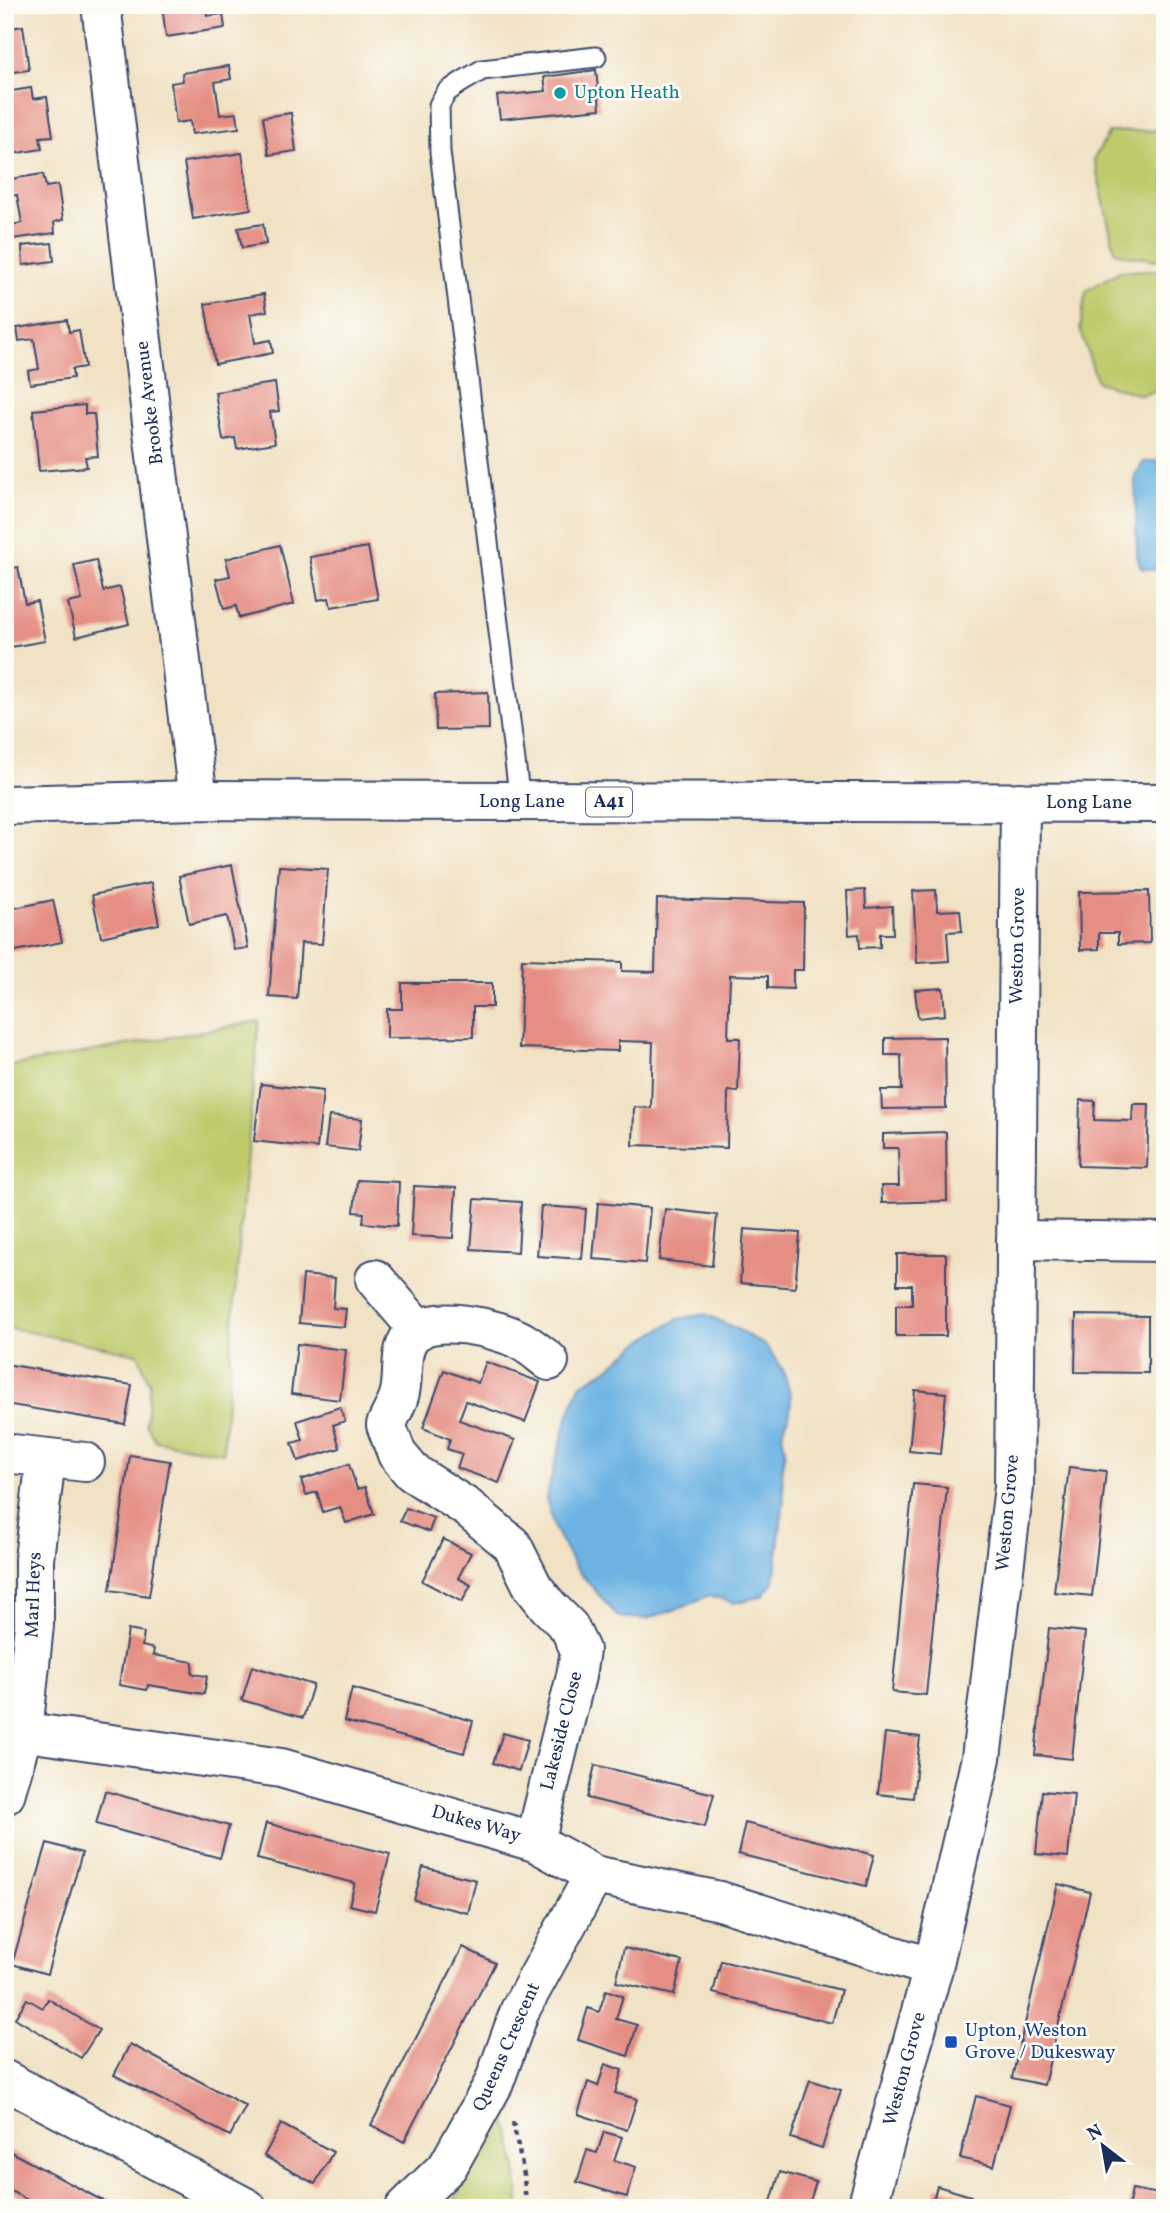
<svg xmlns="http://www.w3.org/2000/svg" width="1170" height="2213" viewBox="0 0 1170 2213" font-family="Vollkorn,serif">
<rect width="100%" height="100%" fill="#fdfcf7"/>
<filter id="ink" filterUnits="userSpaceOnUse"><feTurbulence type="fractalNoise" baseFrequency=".0143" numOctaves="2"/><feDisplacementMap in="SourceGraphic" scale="14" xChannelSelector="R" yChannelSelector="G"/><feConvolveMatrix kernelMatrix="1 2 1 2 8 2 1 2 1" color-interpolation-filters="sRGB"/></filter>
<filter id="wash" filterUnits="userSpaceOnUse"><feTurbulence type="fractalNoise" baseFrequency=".00686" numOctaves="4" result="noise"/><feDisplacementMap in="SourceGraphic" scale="28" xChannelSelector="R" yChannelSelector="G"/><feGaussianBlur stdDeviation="1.57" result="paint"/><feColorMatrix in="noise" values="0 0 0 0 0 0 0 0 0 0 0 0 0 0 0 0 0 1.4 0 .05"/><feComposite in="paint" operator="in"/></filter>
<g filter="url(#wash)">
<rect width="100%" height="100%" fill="#f1e2c4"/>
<!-- green -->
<g fill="#beca6c" stroke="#6c7c65" stroke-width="2">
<polygon points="1165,130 1165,261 1129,256 1115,252 1094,159 1109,132"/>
<polygon points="1165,270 1165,390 1140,395 1097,382 1080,328 1086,291 1120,271"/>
<polygon points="259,1021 240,1232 223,1453 156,1441 146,1424 150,1384 138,1354 5,1327 5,1067"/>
<path d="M 503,2113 C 515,2143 518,2175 519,2208 L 445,2208 L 454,2201 Z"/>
</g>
<!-- water -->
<g fill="#6cb3e3" stroke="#4471a0" stroke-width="2">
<polygon points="1165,460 1165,571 1141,568 1137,555 1135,475 1144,462"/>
<polygon points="705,1314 739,1330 766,1346 783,1370 791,1396 790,1411 782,1434 785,1450 782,1473 784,1498 774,1581 762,1596 734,1603 709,1595 683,1607 646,1619 618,1617 575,1567 554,1528 546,1498 566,1423 580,1385 606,1370 643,1340 678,1319"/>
</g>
<g id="blocks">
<!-- building -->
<g fill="#e58e84">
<polygon points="162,5 206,5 207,16 223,14 225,28 166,37"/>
<polygon points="23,26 29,70 5,73 5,29"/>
<polygon points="229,66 231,79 215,82 220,115 237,113 239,128 192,134 190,121 176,123 171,83 183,81 182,73"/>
<polygon points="596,70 600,109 500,119 497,96 546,91 544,77"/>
<polygon points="31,88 33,99 47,97 53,136 40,137 42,149 5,155 5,144 8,143 5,121 5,92"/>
<polygon points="291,113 296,151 269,155 263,117"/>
<polygon points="242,153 251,209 193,219 184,162"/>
<polygon points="43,174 46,187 58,185 63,220 54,222 55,233 5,240 5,226 22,223 17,195 5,197 5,180"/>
<polygon points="263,224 266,244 242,248 238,228"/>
<polygon points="52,243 54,261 23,265 22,246"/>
<polygon points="264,294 267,311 250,314 255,343 271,340 273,353 215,364 205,304"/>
<polygon points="67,320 69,332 79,330 85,367 72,369 73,378 30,384 28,371 39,369 34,339 19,341 17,328"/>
<polygon points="275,383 279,411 270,412 275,443 237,449 235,438 223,440 215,392"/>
<polygon points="85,405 85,414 94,414 98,456 85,457 87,467 39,471 33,410"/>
<polygon points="280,545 294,604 239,618 236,606 224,609 216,579 230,576 226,559"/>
<polygon points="368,547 378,599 331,607 329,598 318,600 310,557"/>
<polygon points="96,560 103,591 120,587 129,624 76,637 68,603 82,600 74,565"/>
<polygon points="18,567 25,603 37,601 45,641 5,648 5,570"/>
<polygon points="488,692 489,729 436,730 435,694"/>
<polygon points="232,865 248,948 234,950 227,916 189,924 179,876"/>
<polygon points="279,866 328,869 322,944 301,943 297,999 269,997"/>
<polygon points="151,883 159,924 101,937 92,895"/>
<polygon points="865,890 866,908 892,906 893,934 880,934 880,947 860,948 859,934 849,935 847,891"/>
<polygon points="936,890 937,911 960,910 962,931 947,932 949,961 917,963 913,891"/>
<polygon points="1149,891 1150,943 1118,944 1118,933 1099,933 1099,949 1080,950 1079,892"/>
<polygon points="657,899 804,903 803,970 793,970 793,989 768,988 768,976 730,975 728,1038 740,1038 738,1092 728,1091 727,1148 633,1145 634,1107 651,1108 653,1042 618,1041 618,1051 519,1048 522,959 622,962 622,971 655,972"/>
<polygon points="53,900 62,942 5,953 5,910"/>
<polygon points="402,983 492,983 492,1007 473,1007 473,1037 387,1038 387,1009 402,1009"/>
<polygon points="943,988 945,1015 918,1018 915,990"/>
<polygon points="945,1037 946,1108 882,1109 881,1090 902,1090 901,1055 885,1055 885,1038"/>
<polygon points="261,1084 323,1091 317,1148 254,1141"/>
<polygon points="1080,1100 1095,1101 1094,1120 1132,1121 1133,1104 1149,1104 1147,1168 1078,1166"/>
<polygon points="329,1116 362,1119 358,1151 325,1147"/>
<polygon points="946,1132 947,1201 882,1203 881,1186 899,1186 898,1148 883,1148 883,1134"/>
<polygon points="357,1180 399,1182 397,1226 363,1223 364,1213 354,1212"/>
<polygon points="414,1186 456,1188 453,1238 411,1236"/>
<polygon points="475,1199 521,1202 518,1252 471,1249"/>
<polygon points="598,1203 650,1208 645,1263 593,1259"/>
<polygon points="541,1206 586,1209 582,1259 537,1256"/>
<polygon points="665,1209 717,1215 712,1266 659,1260"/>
<polygon points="744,1229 800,1233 795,1288 740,1283"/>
<polygon points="897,1254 946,1254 946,1336 896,1336 896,1305 912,1305 912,1285 897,1285"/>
<polygon points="303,1275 335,1278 333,1308 346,1309 344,1327 299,1323"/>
<polygon points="1076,1315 1148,1316 1148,1373 1075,1372"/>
<polygon points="297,1344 346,1350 340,1400 291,1394"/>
<polygon points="486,1362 540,1382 525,1422 466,1401 459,1420 515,1440 499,1483 457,1468 462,1454 447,1449 450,1439 423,1428 444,1370 478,1383"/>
<polygon points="5,1364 132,1385 125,1424 5,1404"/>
<polygon points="915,1390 946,1393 940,1454 909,1451"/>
<polygon points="340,1407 345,1421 333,1425 340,1448 298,1461 292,1443 303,1440 297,1421"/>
<polygon points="130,1455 170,1461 149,1596 110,1590"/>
<polygon points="349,1464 357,1489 365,1487 374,1514 346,1523 340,1507 323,1512 317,1492 306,1495 301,1480"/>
<polygon points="1069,1467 1106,1471 1092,1596 1054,1592"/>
<polygon points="913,1484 947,1487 926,1695 892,1692"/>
<polygon points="406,1508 434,1518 429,1532 400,1521"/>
<polygon points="443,1539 471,1553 458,1578 471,1585 462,1602 422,1581"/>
<polygon points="1049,1628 1085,1632 1072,1759 1035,1755"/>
<polygon points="128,1630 144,1633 142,1646 154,1649 153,1655 193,1662 192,1674 207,1676 204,1694 148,1685 147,1690 119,1685"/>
<polygon points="252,1666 313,1685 303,1718 242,1700"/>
<polygon points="352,1688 473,1721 464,1753 344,1721"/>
<polygon points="503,1733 528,1740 519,1771 493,1763"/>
<polygon points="885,1733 920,1737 913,1798 878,1794"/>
<polygon points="595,1765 714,1794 705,1827 587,1798"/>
<polygon points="105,1791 229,1826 220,1858 96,1824"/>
<polygon points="1042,1791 1074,1794 1068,1857 1036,1854"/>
<polygon points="266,1823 390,1854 375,1911 349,1905 355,1883 257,1859"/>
<polygon points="745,1823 874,1855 866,1886 738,1854"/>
<polygon points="47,1843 82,1853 47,1974 12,1964"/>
<polygon points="423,1867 476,1880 468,1913 414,1900"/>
<polygon points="1058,1884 1090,1892 1044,2085 1012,2078"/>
<polygon points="463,1947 495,1963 404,2142 371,2125"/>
<polygon points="624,1948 682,1961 674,1995 616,1982"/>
<polygon points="721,1961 841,1990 832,2023 713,1993"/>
<polygon points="606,1990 623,1996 616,2019 637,2025 628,2056 578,2040 588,2008 599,2012"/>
<polygon points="27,1999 43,2008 48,1999 99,2030 81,2058 15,2018"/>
<polygon points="130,2044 246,2106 230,2136 114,2075"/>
<polygon points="605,2064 622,2070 615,2093 637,2099 627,2130 578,2114 588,2082 598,2086"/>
<polygon points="810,2080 841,2090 822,2148 791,2138"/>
<polygon points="976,2096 1010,2105 994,2166 960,2158"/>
<polygon points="281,2124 333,2152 315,2184 264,2156"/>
<polygon points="604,2132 622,2137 614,2160 636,2167 627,2197 577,2182 587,2150 597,2153"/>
<polygon points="5,2149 88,2193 116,2208 42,2208 5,2188"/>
<polygon points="780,2172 816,2182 808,2208 769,2208"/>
<polygon points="937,2186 971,2196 967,2208 931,2208"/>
<polygon points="1132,2189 1165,2195 1165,2208 1128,2208"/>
</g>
</g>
</g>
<g filter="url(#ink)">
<use href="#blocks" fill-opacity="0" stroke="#3b4a6d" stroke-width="2"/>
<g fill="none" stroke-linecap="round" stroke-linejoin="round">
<!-- service casing -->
<g stroke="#3b4a6d" stroke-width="23">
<polyline id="service" points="520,802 440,152 439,105 447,92 460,83 482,70 596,57"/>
</g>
<!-- minor casing -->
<g stroke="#3b4a6d" stroke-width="42">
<g id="minor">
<polyline points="101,5 198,800"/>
<polyline points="1016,1240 1165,1242"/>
<polyline points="375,1279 419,1330"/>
<polyline points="13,1454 85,1462"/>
<polyline points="5,1729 281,1768 535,1842 594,1875 720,1901 933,1968"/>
<polyline points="5,1795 23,1732 34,1625 34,1559 46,1458"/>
<path d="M 535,1842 L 576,1676 L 580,1650 L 569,1627 L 548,1606 L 533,1587 L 512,1545 L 468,1508 L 412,1472 L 397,1454 L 386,1425 C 390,1416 396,1406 399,1396 C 405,1377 398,1355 410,1337 C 428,1311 500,1328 523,1342 C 532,1347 541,1355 549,1361"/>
<polyline points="5,2080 247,2208"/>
<polyline points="405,2208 448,2166 494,2083 520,2010 594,1875"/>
</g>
</g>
<!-- tertiary casing -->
<g stroke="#3b4a6d" stroke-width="42">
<polyline id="tertiary" points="867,2208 933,1968 981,1758 1014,1487 1020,802"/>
</g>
<!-- trunk casing -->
<g stroke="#3b4a6d" stroke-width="42">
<polyline id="trunk" points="5,805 198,800 1165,803"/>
</g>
<!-- path -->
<polyline stroke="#3b4a6d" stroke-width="4.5" stroke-dasharray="5 5" stroke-linecap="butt" points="513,2122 524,2175 526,2208"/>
<!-- service -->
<use href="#service" stroke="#fff" stroke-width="19"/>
<!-- minor -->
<use href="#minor" stroke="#fff" stroke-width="38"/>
<!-- tertiary -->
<use href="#tertiary" stroke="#fff" stroke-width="38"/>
<!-- trunk -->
<use href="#trunk" stroke="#fff" stroke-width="38"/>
</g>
</g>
<!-- markers -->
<circle fill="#0f9aa8" stroke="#fdfcf7" stroke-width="2.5" cx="560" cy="93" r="7"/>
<rect fill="#1a4fb4" stroke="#fdfcf7" stroke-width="2.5" x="944" y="2035" width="14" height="14" rx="3.5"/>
<g text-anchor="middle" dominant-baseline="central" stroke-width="5" stroke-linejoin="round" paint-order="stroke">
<!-- shield labels -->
<rect fill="#fdfcf7" stroke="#5f6c8c" stroke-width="2" x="586" y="787.5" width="46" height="29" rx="5"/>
<g font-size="18" font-weight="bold" fill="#1b2f5e">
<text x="609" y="802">A41</text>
</g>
<!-- culture labels -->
<g font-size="19" fill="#0d838f" stroke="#fdfcf7" text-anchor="start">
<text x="574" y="93">Upton Heath</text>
</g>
<!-- street labels -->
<g font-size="19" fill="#1b2f5e" stroke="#fdfcf7">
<text transform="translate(150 403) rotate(-97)">Brooke Avenue</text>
<text x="522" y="802">Long Lane</text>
<text x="1089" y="803">Long Lane</text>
<text transform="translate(1018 946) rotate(-89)">Weston Grove</text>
<text transform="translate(1008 1513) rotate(-85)">Weston Grove</text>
<text transform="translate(34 1595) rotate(-88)">Marl Heys</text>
<text transform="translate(562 1731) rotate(-76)">Lakeside Close</text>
<text transform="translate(476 1824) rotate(16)">Dukes Way</text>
<text transform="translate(507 2047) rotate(-66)">Queens Crescent</text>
<text transform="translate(905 2069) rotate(-75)">Weston Grove</text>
</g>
<!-- transit labels -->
<g font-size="19" fill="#164399" stroke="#fdfcf7" text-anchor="start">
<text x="965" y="2031">Upton, Weston<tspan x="965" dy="22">Grove / Dukesway</tspan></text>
</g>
</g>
<!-- margin -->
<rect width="1170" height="2213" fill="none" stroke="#fdfcf7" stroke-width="28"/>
<!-- north arrow -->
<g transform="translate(1103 2146) rotate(329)" stroke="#fdfcf7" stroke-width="5" paint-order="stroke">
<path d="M0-5L12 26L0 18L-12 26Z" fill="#1b2f5e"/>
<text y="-10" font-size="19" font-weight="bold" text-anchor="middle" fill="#1b2f5e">N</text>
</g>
</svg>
